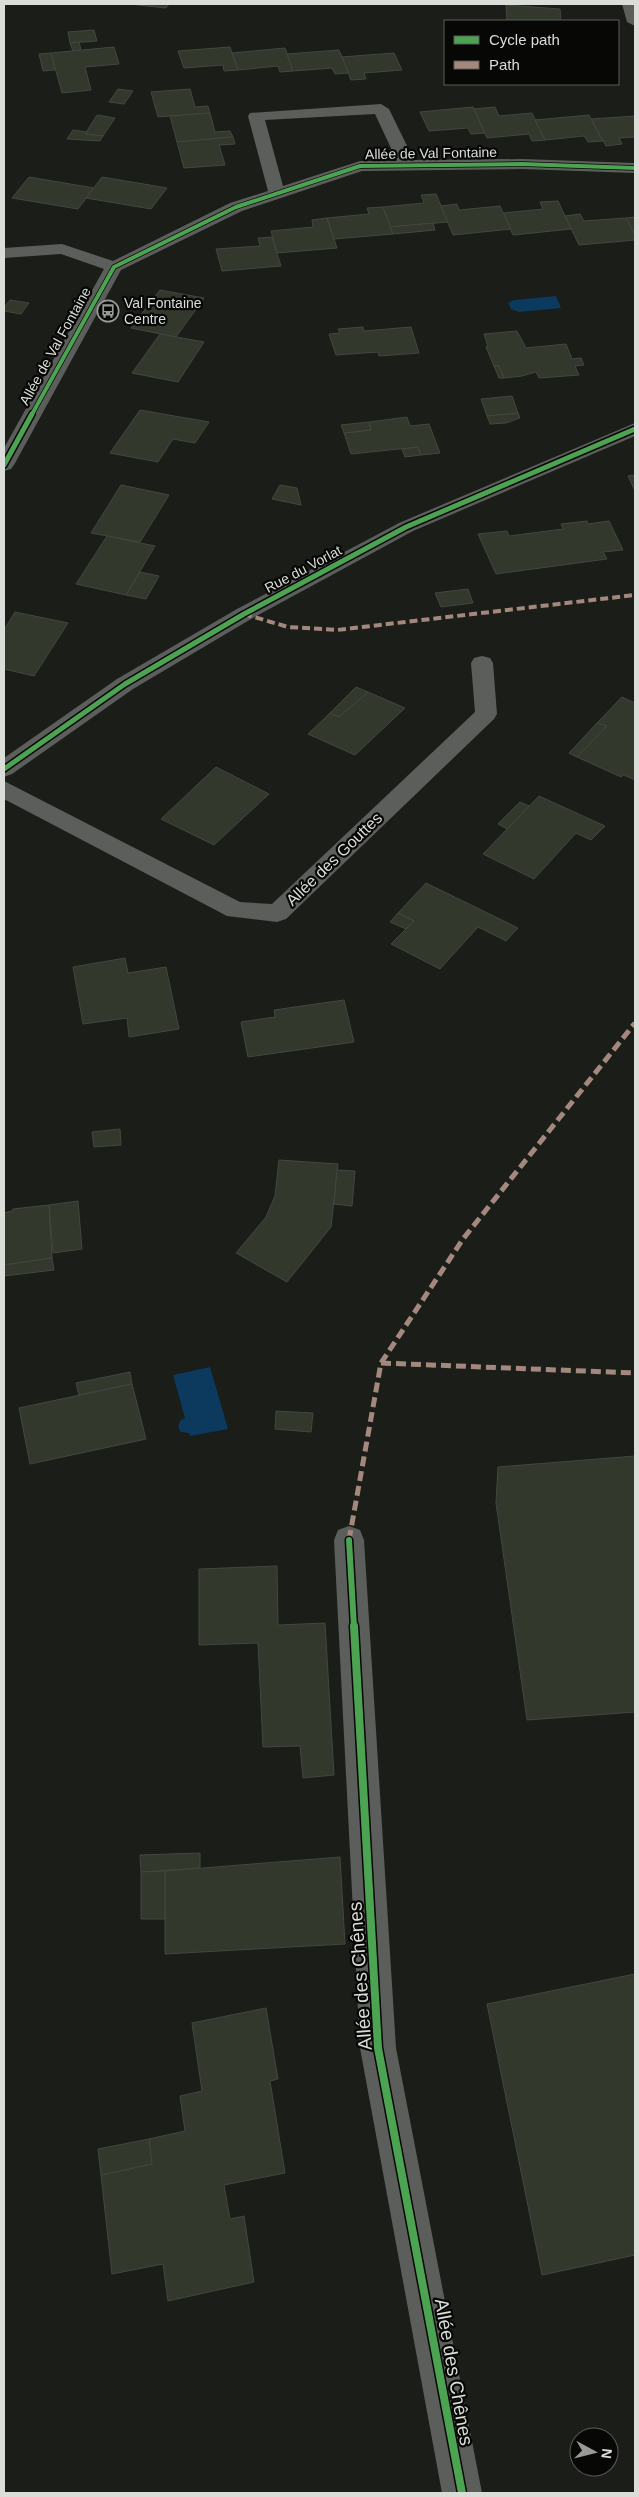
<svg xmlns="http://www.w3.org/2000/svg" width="639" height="2497" viewBox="0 0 639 2497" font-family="Helvetica,sans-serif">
<rect width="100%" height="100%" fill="#1b1d19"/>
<!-- water -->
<g fill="#0c395e">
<polygon points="556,296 561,308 519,312 511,309 508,303 514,300"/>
<polygon points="210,1367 228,1429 190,1436 189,1433 181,1432 178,1427 180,1421 185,1418 173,1375"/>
</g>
<!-- building -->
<g fill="#32382b" stroke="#444642">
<polygon points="129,4 169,4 166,8"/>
<polygon points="506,5 560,9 561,21 507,21"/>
<polygon points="94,30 97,41 70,43 68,32"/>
<polygon points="79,42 81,50 73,51 70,43"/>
<polygon points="114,47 119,64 85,67 91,90 62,93 51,53"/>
<polygon points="230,47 238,70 224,71 223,65 184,68 178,51"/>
<polygon points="285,48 293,71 280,72 278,66 238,70 232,53"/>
<polygon points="339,50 349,73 335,74 332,68 293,71 287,54"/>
<polygon points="51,53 55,70 43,71 39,54"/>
<polygon points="394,53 402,70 364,73 366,79 351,80 342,57"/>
<polygon points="118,89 133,91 124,104 109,102"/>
<polygon points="190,89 195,107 208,106 210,113 158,117 151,92"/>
<polygon points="473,107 485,133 471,134 468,128 429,131 420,112"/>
<polygon points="495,107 499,116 532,113 545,140 532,141 529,134 487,138 474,109"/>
<polygon points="210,113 215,132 230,131 233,137 177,142 170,116"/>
<polygon points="97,115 115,118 103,136 85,134"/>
<polygon points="589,115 603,141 588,142 584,136 545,140 535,120"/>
<polygon points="635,116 635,137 619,138 622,144 606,146 591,119"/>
<polygon points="73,130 87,132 85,134 103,136 100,141 67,139"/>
<polygon points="233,137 235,144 219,145 225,165 184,168 177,142"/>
<polygon points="29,177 94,188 78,209 12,198"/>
<polygon points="102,177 167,188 151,209 86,198"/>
<polygon points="436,194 448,222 390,227 383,207 424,203 421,195"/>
<polygon points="558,201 571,229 513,235 503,213 543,209 540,202"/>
<polygon points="457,204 459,210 500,206 511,229 453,235 441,206"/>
<polygon points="383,207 393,234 334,239 327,218 369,214 367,208"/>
<polygon points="580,214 584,221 626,218 635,235 635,240 579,245 565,216"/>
<polygon points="635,217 635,235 626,218"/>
<polygon points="327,218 337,248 277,253 271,231 313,227 312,220"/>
<polygon points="433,223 435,230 393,234 390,227"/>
<polygon points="272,237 281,266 222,271 216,249 260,246 258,238"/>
<polygon points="160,290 204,298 176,337 131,328"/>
<polygon points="10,300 29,303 21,314 4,311 4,307"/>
<polygon points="363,327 364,331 411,327 419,353 379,356 378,352 336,355 329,334 340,333 338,329"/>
<polygon points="517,331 526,348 566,344 572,359 581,358 584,365 575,366 579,375 539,378 536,372 522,376 504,378 499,366 494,366 486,347 488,347 484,334"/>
<polygon points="160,334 204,342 178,382 132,373"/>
<polygon points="494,366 499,366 504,378 499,378"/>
<polygon points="512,396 518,413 487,416 481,399"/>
<polygon points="140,410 209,422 195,443 173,439 158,462 110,453"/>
<polygon points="518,413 520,418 506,423 490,424 487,416"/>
<polygon points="407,417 410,426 429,424 440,453 421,455 418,447 351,454 344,433 371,430 369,422"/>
<polygon points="369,422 371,430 344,433 341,425"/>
<polygon points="418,447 421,455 405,457 402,449"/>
<polygon points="635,475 635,491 628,476"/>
<polygon points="121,485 169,495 140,542 91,533"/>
<polygon points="280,485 297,488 301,505 272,499"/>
<polygon points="587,521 588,524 609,521 623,550 603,552 607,559 496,574 478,534 507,531 509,536 563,529 561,524"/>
<polygon points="107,536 155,546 126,595 76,584"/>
<polygon points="140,572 159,576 146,599 126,595"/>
<polygon points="468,589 473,603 441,607 435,593"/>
<polygon points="15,612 68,623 34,676 4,669 4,630"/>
<polygon points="356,687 368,692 339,717 330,713"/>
<polygon points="368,692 405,708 355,755 308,734 330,713 339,717"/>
<polygon points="622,697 635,703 635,780 624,775 621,777 577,757 607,726 597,723"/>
<polygon points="597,723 607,726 577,757 569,753"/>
<polygon points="216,767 269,794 214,845 161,819"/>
<polygon points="539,796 605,826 591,840 576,833 534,879 483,854"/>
<polygon points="520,802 529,806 507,829 498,824"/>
<polygon points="426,883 518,928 506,941 478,927 440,969 391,944 414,921 398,913"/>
<polygon points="398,913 414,921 406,929 390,922"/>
<polygon points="125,958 128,973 166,967 179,1029 129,1037 127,1018 83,1024 73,967"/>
<polygon points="344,1000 354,1042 248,1057 241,1022 275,1017 274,1010"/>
<polygon points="120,1129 121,1145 94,1147 92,1132"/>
<polygon points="279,1160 338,1164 331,1227 287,1282 236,1253 266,1217 275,1196"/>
<polygon points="337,1170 355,1171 352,1206 334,1204"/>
<polygon points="78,1201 82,1249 53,1253 49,1205"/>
<polygon points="49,1205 52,1258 4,1265 4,1213 12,1211 13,1209"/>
<polygon points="52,1258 54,1270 4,1276 4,1265"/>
<polygon points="130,1372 132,1384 79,1395 76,1383"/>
<polygon points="132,1384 146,1439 30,1464 19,1408"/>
<polygon points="276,1411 313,1413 311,1432 275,1429"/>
<polygon points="635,1456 635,1712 527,1720 496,1503 498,1467"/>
<polygon points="277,1566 278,1625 325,1623 334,1775 303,1778 300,1746 263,1747 258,1643 199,1645 199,1569"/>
<polygon points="200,1853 200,1868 141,1872 140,1855"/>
<polygon points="340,1857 345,1944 165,1954 165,1871"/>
<polygon points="165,1871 165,1919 141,1919 141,1872"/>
<polygon points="635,1974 635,2255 542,2275 487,2004"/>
<polygon points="266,2008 278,2079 270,2081 285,2173 224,2185 230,2219 244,2216 254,2282 168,2301 163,2264 112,2274 101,2175 152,2164 149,2139 185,2131 180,2096 202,2091 192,2023"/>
<polygon points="149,2139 152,2164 101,2175 98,2149"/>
</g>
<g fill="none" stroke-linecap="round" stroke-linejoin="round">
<!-- minor -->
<g fill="#5c5e5b" fill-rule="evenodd">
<polygon points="622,4 635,4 635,26 627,22"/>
<path d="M 381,104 L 389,109 L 414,160 L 522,159 L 635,163 L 635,173 L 522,169 L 362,171 L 242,211 L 121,270 L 14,465 L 11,469 L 4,471 L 4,448 L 104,269 L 61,254 L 4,258 L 4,248 L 62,244 L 113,261 L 230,203 L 268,191 L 248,116 L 250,113 ZM 375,114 L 397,161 L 360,161 L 283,186 L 265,120 Z"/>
<polygon points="635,423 635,436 413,531 251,619 133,689 12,774 4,777 4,758 117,679 237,609 399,523"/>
<polygon points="482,656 490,658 493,663 497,714 494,719 286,919 277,922 227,916 4,799 4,781 240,902 272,904 475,712 471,663 474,658"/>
<polygon points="349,1526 360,1530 364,1540 396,2048 482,2493 442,2493 360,2048 334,1540 338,1530"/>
</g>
<!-- quiet-far1 -->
<polyline stroke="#a5887d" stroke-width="4" stroke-dasharray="8 4" stroke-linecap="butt" points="244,614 288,627 337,630 635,595"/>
<!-- quiet -->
<g stroke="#a5887d" stroke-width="5" stroke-dasharray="10 5" stroke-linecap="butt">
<polyline points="381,1363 635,1373"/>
<polyline points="349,1540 381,1363 463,1239 635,1023"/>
</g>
<!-- cycleway-far3 casing -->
<g stroke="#070806" stroke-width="5.5">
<polyline id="cycleway-far3" points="31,416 114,267 236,207 360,166 522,164 635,168"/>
</g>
<!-- cycleway-far2 casing -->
<g stroke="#070806" stroke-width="8">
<g id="cycleway-far2">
<polyline points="4,465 32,414"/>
<polyline points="4,769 125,684 244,614 406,527 635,429"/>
</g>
</g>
<!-- cycleway-far1 casing -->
<g stroke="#070806" stroke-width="9">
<polyline id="cycleway-far1" points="349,1540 354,1627"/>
</g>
<!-- cycleway casing -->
<g stroke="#070806" stroke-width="11">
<polyline id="cycleway" points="354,1626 378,2048 462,2493"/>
</g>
<!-- cycleway-far3 -->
<use href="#cycleway-far3" stroke="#4ca352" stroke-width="4"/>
<!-- cycleway-far2 -->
<use href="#cycleway-far2" stroke="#4ca352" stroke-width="5"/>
<!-- cycleway-far1 -->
<use href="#cycleway-far1" stroke="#4ca352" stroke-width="6"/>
<!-- cycleway -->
<use href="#cycleway" stroke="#4ca352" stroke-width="8"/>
</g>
<!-- icons -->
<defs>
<g id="bus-ring" transform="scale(1.125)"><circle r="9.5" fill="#070806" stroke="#989a95" stroke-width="1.5"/><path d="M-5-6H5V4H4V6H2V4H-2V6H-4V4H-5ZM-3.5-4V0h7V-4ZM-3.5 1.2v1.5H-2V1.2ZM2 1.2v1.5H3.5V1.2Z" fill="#989a95"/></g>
</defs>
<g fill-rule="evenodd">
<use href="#bus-ring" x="108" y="311"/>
</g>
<g text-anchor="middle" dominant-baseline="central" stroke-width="4.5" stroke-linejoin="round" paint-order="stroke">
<!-- far-street labels -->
<g font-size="14" fill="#dbddd8" stroke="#070806">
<text transform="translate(431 153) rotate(-1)">Allée de Val Fontaine</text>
<text transform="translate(55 346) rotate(-61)">Allée de Val Fontaine</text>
<text transform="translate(303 569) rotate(-28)">Rue du Vorlat</text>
</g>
<!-- far-poi labels -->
<g font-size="14" fill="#dbddd8" stroke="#070806" text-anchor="start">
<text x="124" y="303">Val Fontaine<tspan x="124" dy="16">Centre</tspan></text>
</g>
<!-- street labels -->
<g font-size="16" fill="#dbddd8" stroke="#070806">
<text transform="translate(334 859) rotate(-44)">Allée des Gouttes</text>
</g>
<!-- near-street labels -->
<g font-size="19" fill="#dbddd8" stroke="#070806">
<text transform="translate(360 1976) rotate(-94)">Allée des Chênes</text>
<text transform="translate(454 2372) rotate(80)">Allée des Chênes</text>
</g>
</g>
<!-- border -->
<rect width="639" height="2497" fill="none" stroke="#dbddd8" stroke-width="10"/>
<!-- legend -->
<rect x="444" y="20" width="175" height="65" fill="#070806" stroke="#5c5d5a"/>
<rect x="454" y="36" width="25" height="8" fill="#4ca352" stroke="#5c5d5a"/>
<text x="489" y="45" font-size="15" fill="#dbddd8">Cycle path</text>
<rect x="454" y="61" width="25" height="8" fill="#a5887d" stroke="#5c5d5a"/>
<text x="489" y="70" font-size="15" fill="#dbddd8">Path</text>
<!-- north arrow -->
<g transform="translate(594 2452) rotate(97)"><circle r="24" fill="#070806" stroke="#5c5d5a"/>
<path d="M0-4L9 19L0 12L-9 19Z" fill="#989a95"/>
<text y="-8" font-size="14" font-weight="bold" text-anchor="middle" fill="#dbddd8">N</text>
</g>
</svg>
